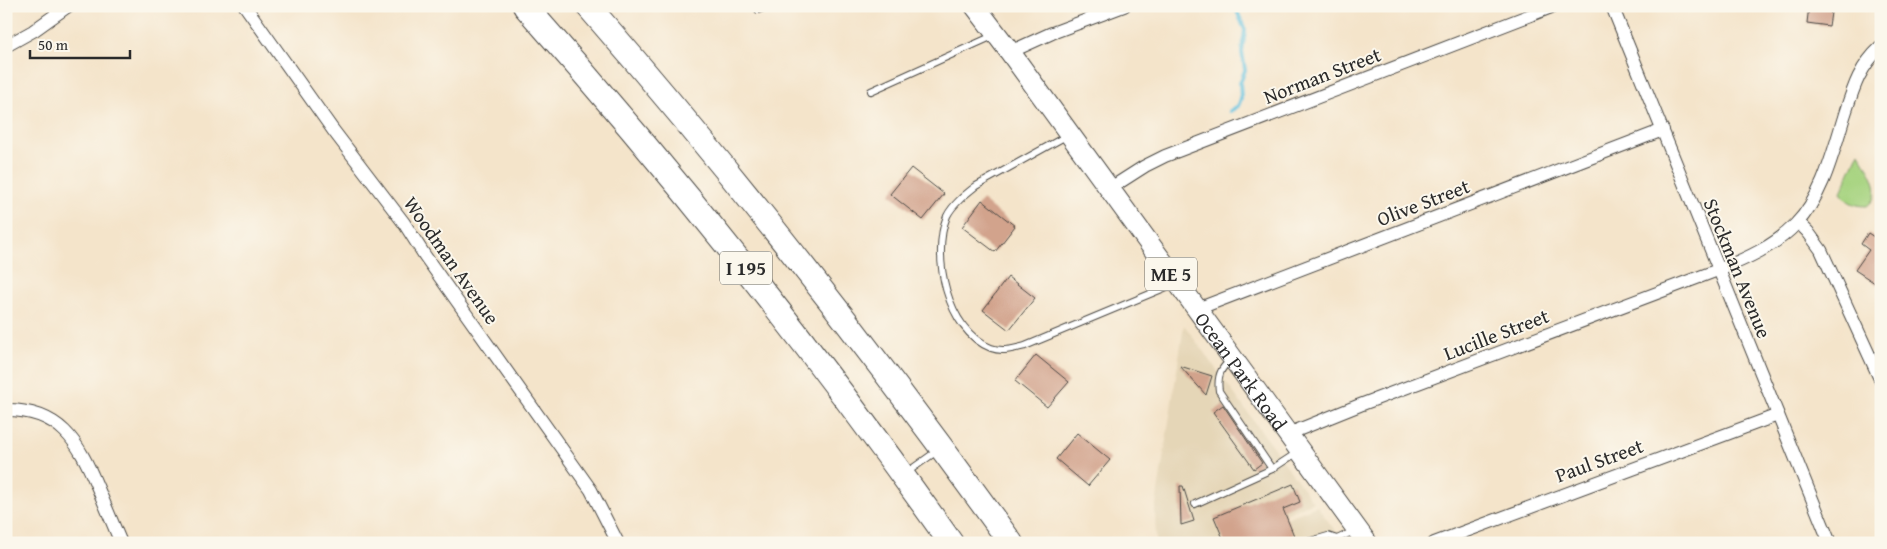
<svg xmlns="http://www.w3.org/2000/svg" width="1887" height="549" viewBox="0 0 1887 549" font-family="'Gentium Book Plus',serif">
<rect width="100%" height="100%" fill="#fbf7ec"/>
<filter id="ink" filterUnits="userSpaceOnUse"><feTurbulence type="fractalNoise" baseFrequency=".02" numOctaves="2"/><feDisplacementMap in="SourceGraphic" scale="10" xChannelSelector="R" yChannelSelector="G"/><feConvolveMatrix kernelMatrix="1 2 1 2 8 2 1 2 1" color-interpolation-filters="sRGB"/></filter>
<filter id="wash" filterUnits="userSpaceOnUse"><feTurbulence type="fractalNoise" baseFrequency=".0096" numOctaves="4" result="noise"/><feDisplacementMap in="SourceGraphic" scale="20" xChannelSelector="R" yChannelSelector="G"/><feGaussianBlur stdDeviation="1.12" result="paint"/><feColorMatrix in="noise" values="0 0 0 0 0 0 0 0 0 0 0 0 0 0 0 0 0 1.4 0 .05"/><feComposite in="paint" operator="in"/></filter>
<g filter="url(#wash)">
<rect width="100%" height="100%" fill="#f4e4ca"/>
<!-- built -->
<g fill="#e5d6b7">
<polygon points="1184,325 1313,502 1212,543 1156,543 1155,511"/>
<polygon points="1317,506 1344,543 1223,543"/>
</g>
<!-- green -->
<path fill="#a6d37f" stroke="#687f55" d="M 1859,152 C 1867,168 1887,191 1867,206 C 1856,206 1846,203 1841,192 Z"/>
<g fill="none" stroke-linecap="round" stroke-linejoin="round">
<!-- stream -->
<polyline stroke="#5ebfdd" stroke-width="4" points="1230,111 1238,106 1241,99 1240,83 1245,70 1242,52 1245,30 1237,11 1237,6"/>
</g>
<g id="blocks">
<!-- building -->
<g fill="#d2a38c">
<polygon points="1809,6 1832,6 1829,26 1807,23"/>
<polygon points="911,168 944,194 923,220 890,194"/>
<polygon points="982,200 1015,226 995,252 962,227"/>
<polygon points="1868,233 1877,239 1881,233 1881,287 1855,270 1869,250 1861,244"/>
<polygon points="1008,277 1035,298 1009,330 983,310"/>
<polygon points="1036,355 1069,382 1047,407 1015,381"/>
<polygon points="1180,366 1212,376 1206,395"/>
<polygon points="1223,405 1262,463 1254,469 1213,412"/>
<polygon points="1077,433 1110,460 1088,486 1056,459"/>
<polygon points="1293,484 1300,502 1283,509 1297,543 1225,543 1214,517"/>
<polygon points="1180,486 1183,486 1194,521 1181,525"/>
</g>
</g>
</g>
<g filter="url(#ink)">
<use href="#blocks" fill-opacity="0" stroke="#494743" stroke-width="1"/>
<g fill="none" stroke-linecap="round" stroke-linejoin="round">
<!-- lane casing -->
<g stroke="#494743" stroke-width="8">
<g id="lane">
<polyline points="758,10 769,6"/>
<polyline points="871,91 993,36"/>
<path d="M 1068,135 L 976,186 C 966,194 953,204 947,216 C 931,256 947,331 991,348 C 1002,352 1013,349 1025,346 L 1174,284"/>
<path d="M 1232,360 C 1220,367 1217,377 1219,391 L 1272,469 L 1298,452"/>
<polyline points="906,473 937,451"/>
<polyline points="1195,504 1272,469"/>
<polyline points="1334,542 1337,539 1354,531"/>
<polyline points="1304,543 1328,536 1337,539 1337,543"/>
</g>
</g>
<!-- street casing -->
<g stroke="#494743" stroke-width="14">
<g id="street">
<polyline points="245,6 333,130 404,223 425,256 591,490 618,543"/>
<polyline points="1612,6 1830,543"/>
<polyline points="6,46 33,31 68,6"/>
<polyline points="1010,52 1052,33 1124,6"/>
<polyline points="1109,189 1145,166 1165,156 1554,6"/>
<polyline points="1798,222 1808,232 1821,250 1881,381"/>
<polyline points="1197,309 1663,130"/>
<path d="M 6,410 C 60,410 78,441 97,486 C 105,505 113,524 121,543"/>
<path d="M 1288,434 L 1360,405 L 1718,270 C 1746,259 1775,246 1796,224 C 1823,196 1833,152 1844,117 C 1853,89 1859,67 1881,47"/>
<polyline points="1434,543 1778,415"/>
</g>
</g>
<!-- primary casing -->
<g stroke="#494743" stroke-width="22">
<g id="primary">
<path id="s1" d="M 975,6 L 1010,52 L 1367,543"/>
</g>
</g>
<!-- highway casing -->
<g stroke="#494743" stroke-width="26">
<g id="highway">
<path d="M 525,6 C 677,177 819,356 951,543"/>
<path d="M 588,6 C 738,178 878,358 1011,543"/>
</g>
</g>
<!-- lane -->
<use href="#lane" stroke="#fff" stroke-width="6"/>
<!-- street -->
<use href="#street" stroke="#fff" stroke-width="12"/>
<!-- primary -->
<use href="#primary" stroke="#fff" stroke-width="20"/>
<!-- highway -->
<use href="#highway" stroke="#fff" stroke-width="24"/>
</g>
</g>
<g text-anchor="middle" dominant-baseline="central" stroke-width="4" stroke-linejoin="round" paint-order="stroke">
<!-- shield labels -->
<g fill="#fbf7ec" stroke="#696865" stroke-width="1">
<rect x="720" y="251.5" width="52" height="33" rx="4"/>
<rect x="1145" y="257.5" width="52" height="33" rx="4"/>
</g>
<g font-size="19" font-weight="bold" fill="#2b2b2b">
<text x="746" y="268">I 195</text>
<text x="1171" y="274">ME 5</text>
</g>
<!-- street labels -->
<g font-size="20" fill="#2b2b2b" stroke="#fbf7ec">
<text transform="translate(1322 75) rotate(-21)">Norman Street</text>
<text transform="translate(1423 202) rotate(-21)">Olive Street</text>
<text transform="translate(452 260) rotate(55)">Woodman Avenue</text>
<text transform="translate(1738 268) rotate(68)">Stockman Avenue</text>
<text transform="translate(1496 334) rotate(-21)">Lucille Street</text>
<text stroke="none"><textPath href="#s1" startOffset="452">Ocean Park Road</textPath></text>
<text transform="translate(1599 460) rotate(-20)">Paul Street</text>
</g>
</g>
<!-- margin -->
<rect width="1887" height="549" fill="none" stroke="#fbf7ec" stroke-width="25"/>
<!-- scale -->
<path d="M30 50v8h100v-8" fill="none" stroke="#2b2b2b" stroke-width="2.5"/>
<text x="38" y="50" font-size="15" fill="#2b2b2b" stroke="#fbf7ec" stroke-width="4" paint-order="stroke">50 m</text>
</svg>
